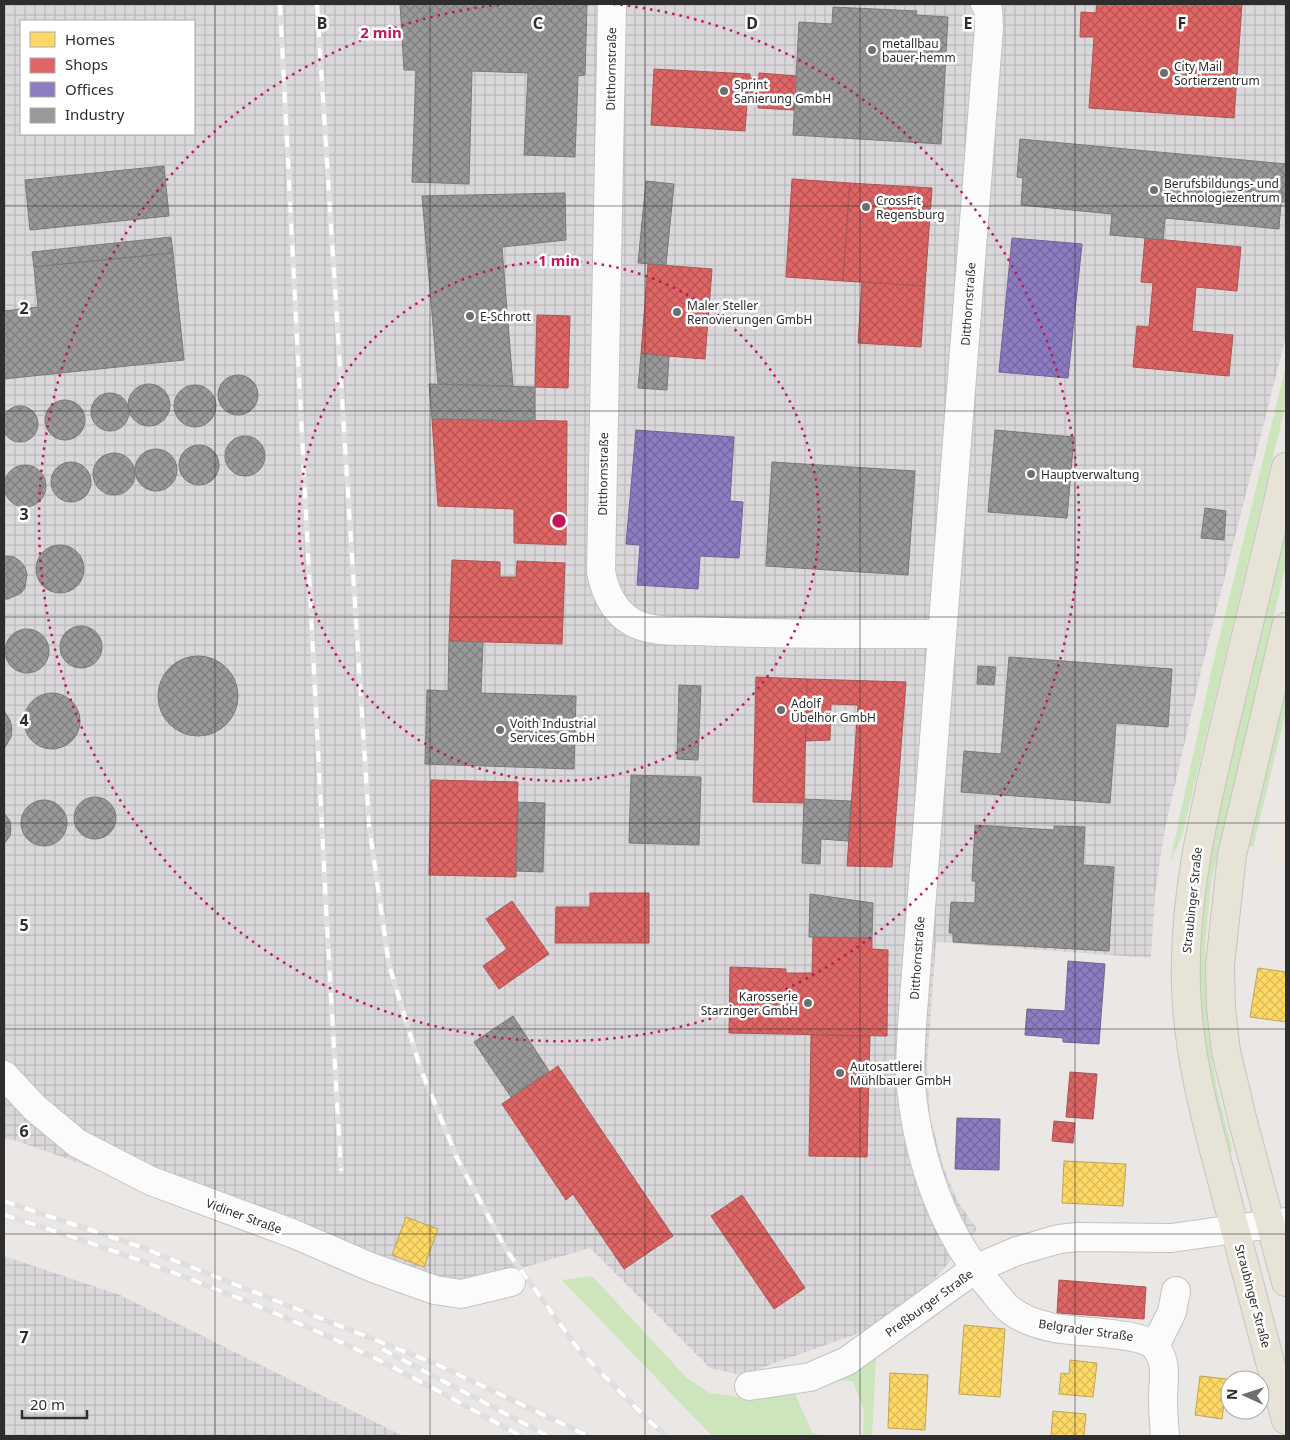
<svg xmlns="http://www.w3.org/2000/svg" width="1290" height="1440" viewBox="0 0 1290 1440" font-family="'Noto Sans',sans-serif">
<defs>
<pattern id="industrial-grid" width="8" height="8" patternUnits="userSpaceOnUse" patternTransform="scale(1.25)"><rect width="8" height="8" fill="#dbd8db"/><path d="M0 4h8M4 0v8" fill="none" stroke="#bcbabc"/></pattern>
<pattern id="homes-cross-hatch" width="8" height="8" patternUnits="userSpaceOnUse" patternTransform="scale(1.25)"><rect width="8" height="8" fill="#ffd966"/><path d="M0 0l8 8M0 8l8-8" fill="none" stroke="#dbbb59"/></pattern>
<pattern id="shops-cross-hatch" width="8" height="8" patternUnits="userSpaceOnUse" patternTransform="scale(1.25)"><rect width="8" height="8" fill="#e06666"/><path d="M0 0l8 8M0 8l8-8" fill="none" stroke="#b65454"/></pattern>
<pattern id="offices-cross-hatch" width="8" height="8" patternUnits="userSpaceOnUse" patternTransform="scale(1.25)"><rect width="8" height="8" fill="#8e7cc3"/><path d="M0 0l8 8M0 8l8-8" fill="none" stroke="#74669f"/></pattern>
<pattern id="industry-cross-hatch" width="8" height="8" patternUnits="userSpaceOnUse" patternTransform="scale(1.25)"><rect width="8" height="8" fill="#999"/><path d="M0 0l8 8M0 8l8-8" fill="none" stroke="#7d7d7d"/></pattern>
</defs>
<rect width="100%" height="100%" fill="#eae7e4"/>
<!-- industrial -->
<g fill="url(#industrial-grid)" fill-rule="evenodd">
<path d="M 4,4 L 1286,4 L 1286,336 L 1203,663 L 1165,828 L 1155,894 L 1151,958 L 936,942 L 927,1065 L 930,1117 L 945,1172 L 958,1202 L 977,1229 L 939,1274 L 921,1292 L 879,1326 L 741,1375 L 710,1368 L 590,1248 L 443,1291 L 14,1140 L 4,1139 ZM 21,21 L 194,21 L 194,134 L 21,134 Z"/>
<polygon points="4,1256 120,1295 403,1436 4,1436"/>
</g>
<!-- education -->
<polygon fill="#ede6d9" points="1286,798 1286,857 1272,855"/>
<!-- grass -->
<g fill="#cce5bd">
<polygon points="1286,366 1286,403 1182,836 1170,862 1211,672"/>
<polygon points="1286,519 1286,565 1211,883 1205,947 1206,992 1209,1037 1217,1090 1233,1152 1227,1153 1216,1110 1203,1034 1199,988 1199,940 1212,829"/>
<polygon points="1286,676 1286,711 1253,847 1246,845"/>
<polygon points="592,1276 687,1378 710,1393 751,1399 795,1394 812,1432 819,1436 712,1436 562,1280"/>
<polygon points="876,1356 872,1436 863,1436 864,1411 853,1381 838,1380"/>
</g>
<!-- homes -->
<g fill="url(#homes-cross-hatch)" stroke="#c0a555">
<polygon points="1258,968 1286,972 1286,1022 1250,1017"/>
<polygon points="1064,1161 1126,1164 1123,1206 1062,1203"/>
<polygon points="406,1217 438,1229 424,1267 392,1255"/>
<polygon points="964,1325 1005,1329 1000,1397 959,1394"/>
<polygon points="1070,1360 1097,1363 1093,1397 1059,1394 1061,1373 1069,1374"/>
<polygon points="890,1373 928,1375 925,1430 888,1428"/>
<polygon points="1200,1376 1235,1380 1230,1380 1230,1396 1225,1395 1222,1419 1195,1415"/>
<polygon points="1053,1411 1086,1414 1084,1436 1051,1436"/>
</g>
<!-- shops -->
<g fill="url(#shops-cross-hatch)" stroke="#a55">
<polygon points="1097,4 1242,4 1234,118 1089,108 1094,37 1080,37 1081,12 1096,13"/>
<polygon points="654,69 750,74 750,78 759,79 759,73 797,76 794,110 758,108 758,104 747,103 745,131 651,125"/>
<polygon points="792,179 850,183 843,281 786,277"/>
<polygon points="850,183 932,188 925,286 843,281"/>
<polygon points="1145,238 1241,247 1237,291 1196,287 1192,331 1233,335 1229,376 1133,367 1137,326 1149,327 1153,283 1141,282"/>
<polygon points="648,264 712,269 705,359 641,354"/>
<polygon points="862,282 925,286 921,347 858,343"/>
<polygon points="537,315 570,316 568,388 535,387"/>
<polygon points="432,419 567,421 566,545 514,543 514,509 438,506"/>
<polygon points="452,560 500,562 500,577 516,577 517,561 565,563 562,644 449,641"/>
<polygon points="756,677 807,679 804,803 753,802"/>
<polygon points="807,679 906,682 892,867 847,866 858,705 831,704 830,740 806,741"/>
<polygon points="431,780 518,782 516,877 429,875"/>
<polygon points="590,893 649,893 649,943 555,943 556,907 590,907"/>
<polygon points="512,901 549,954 499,989 483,966 507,949 486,919"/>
<polygon points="813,937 872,938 872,949 888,950 887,1036 729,1033 730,967 786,969 786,973 812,973"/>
<polygon points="811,1035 870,1036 867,1157 809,1156"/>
<polygon points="558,1066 673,1236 624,1269 573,1194 566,1200 502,1104"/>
<polygon points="1070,1072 1097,1074 1093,1119 1066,1117"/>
<polygon points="1054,1121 1075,1123 1073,1143 1052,1141"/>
<polygon points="742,1195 805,1288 774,1309 711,1216"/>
<polygon points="1059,1280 1146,1287 1144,1319 1057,1313"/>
</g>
<!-- offices -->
<g fill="url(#offices-cross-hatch)" stroke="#716496">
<polygon points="1012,238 1082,244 1068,378 999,372"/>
<polygon points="636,430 734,437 730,501 743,502 739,558 700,556 698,589 637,585 640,545 626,544"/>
<polygon points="1068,961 1105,964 1099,1044 1063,1042 1063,1038 1025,1035 1027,1009 1065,1011"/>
<polygon points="957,1118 1000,1119 999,1170 955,1169"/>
</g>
<!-- industry -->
<g fill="url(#industry-cross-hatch)" stroke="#797979">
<polygon points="400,4 587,4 585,75 578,76 575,157 524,155 528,73 472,71 469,184 412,182 416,70 404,70"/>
<polygon points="833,7 917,11 916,15 948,17 941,144 793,135 799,22 832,24"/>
<polygon points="1020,139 1286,164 1286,202 1281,202 1279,229 1165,218 1163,240 1145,238 1110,235 1112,214 1021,205 1023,178 1017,177"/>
<polygon points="164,166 169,216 30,230 25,180"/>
<polygon points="646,181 674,184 666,265 638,263"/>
<polygon points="565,193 566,240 502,247 513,386 438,384 422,196"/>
<polygon points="171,237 173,253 34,267 32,252"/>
<polygon points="173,253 184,360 4,379 4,311 38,307 34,267"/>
<polygon points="641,354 669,356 667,390 638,388"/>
<circle cx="238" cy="395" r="20"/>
<polygon points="429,384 535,387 535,421 432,419"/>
<circle cx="149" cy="405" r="21"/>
<circle cx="195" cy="406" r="21"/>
<circle cx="110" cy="412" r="19"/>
<circle cx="65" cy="420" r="20"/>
<circle cx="20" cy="424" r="18"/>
<polygon points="995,430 1074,437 1067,518 988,512"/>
<circle cx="245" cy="456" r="20"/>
<circle cx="199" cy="465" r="20"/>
<circle cx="156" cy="470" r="21"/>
<circle cx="114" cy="474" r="21"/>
<circle cx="71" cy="482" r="20"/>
<polygon points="772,462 915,471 908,575 766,566"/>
<circle cx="25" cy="486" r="21"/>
<polygon points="1205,508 1226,511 1224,540 1201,538"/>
<circle cx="60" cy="569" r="24"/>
<polygon points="4,556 14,557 20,561 25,567 27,574 25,588 21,593 8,599 4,599"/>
<circle cx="81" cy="647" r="21"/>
<circle cx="27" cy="651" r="22"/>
<polygon points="449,641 483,642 481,693 576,696 574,769 425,764 427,690 448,691"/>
<circle cx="198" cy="696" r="40"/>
<polygon points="1009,657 1172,669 1168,727 1116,723 1110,803 961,792 964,751 1001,754"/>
<polygon points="978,666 996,667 994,685 977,684"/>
<polygon points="679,685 701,686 698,760 677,759"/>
<circle cx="52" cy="721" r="28"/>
<polygon points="4,711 10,720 12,729 11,737 4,749"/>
<polygon points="631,775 701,777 699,845 629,843"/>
<circle cx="95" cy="818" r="21"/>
<polygon points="804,799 851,801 848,841 821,839 820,864 802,863"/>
<circle cx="44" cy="823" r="23"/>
<polygon points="518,802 545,803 543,872 516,871"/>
<polygon points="4,813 10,821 11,829 10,836 4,844"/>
<polygon points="975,825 1054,830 1054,826 1085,827 1083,865 1114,867 1109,951 953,942 953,933 949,933 951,902 975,903 976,881 972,881"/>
<polygon points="810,894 873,903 872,938 809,937"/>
<polygon points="513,1016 549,1071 511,1097 474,1042"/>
</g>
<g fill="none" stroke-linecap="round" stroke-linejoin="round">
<!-- minor casing -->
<g stroke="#c4c3c4" stroke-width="30">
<g id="minor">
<path d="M 612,4 L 601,572 C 605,592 613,611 632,622 C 651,633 678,630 699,631 C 780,635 861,634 942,634"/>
<path d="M 985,4 L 988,10 L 989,27 L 912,1025 C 911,1045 909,1066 911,1086 C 918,1158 942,1231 989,1286 C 996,1294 1002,1303 1009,1309 C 1021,1319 1036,1324 1050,1327 C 1072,1333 1144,1331 1156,1348 C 1168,1363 1163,1381 1163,1399 C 1163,1411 1164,1424 1165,1436"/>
<polyline points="4,1075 35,1108 77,1143 151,1181 294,1234 373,1268 435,1290 461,1294 511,1282"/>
<polyline points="1155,1346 1172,1312 1176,1291"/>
<polyline points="749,1386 810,1377 847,1361 975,1269 1017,1251 1059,1239 1078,1237 1171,1238 1286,1222"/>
</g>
</g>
<!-- major casing -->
<g stroke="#c6c4c3" stroke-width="30">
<g id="major">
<path d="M 1286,467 C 1267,550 1247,633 1227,715 C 1206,804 1183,894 1186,986 C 1188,1061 1210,1134 1229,1207 C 1248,1278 1266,1349 1286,1420"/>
<polyline points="1286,627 1232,855 1220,965 1221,1009 1226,1051 1243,1122 1286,1282"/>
</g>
</g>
<!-- minor -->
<use href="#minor" stroke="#fcfbfb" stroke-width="28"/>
<!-- major -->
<use href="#major" stroke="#e7e3d6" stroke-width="28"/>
<!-- rail casing -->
<g stroke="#dfdee0" stroke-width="5.5">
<g id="rail">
<polyline points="280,4 327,926 341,1171"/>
<polyline points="317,4 369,825 389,965 421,1070 458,1160 507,1251 579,1350 646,1418 666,1436"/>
<polyline points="4,1201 138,1246 436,1364 588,1436"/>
<path d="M 4,1215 C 121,1251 236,1294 347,1345 C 406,1372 463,1405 521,1436"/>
<polyline points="382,1349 548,1436"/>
</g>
</g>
<!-- rail -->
<use href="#rail" stroke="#fff" stroke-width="4" stroke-dasharray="11" stroke-linecap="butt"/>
</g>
<!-- grid -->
<path fill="none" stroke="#2d2d2d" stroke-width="1" stroke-opacity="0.55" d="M 215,4 L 215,1436M 430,4 L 430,1436M 645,4 L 645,1436M 860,4 L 860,1436M 1075,4 L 1075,1436M 4,206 L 1286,206M 4,411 L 1286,411M 4,617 L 1286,617M 4,823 L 1286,823M 4,1029 L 1286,1029M 4,1234 L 1286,1234"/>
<!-- distance rings -->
<g fill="none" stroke="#c2185b" stroke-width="2.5" stroke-dasharray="2.5 5">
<circle cx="559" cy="521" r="260"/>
<path d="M613 4A520 520 0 1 1 505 4"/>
</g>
<!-- markers -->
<g fill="#6f6e6d" stroke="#fff" stroke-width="2">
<circle cx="872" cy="50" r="5"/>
<circle cx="1164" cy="73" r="5"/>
<circle cx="724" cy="91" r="5"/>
<circle cx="1154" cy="190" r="5"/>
<circle cx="866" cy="207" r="5"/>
<circle cx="677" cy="312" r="5"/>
<circle cx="470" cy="316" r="5"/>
<circle cx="1031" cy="474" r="5"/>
<circle cx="781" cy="710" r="5"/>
<circle cx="500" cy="730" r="5"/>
<circle cx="808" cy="1003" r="5"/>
<circle cx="840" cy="1073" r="5"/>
</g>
<g text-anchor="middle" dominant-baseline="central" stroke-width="5" stroke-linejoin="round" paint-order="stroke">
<!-- poi labels -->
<g font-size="12" fill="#2d2d2d" stroke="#fff" text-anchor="start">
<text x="882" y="43">metallbau<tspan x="882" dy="14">bauer-hemm</tspan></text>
<text x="1174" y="66">City Mail<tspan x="1174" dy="14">Sortierzentrum</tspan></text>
<text x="734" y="84">Sprint<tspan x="734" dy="14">Sanierung GmbH</tspan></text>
<text x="1164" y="183">Berufsbildungs- und<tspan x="1164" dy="14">Technologiezentrum</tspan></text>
<text x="876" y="200">CrossFit<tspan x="876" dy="14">Regensburg</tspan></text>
<text x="687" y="305">Maler Steller<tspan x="687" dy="14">Renovierungen GmbH</tspan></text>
<text x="480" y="316">E-Schrott</text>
<text x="1041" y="474">Hauptverwaltung</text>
<text x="791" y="703">Adolf<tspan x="791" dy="14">Übelhör GmbH</tspan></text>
<text x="510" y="723">Voith Industrial<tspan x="510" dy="14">Services GmbH</tspan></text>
<text x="798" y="996" text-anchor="end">Karosserie<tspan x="798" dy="14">Starzinger GmbH</tspan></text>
<text x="850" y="1066">Autosattlerei<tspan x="850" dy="14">Mühlbauer GmbH</tspan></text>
</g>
<!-- street labels -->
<g font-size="12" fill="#2d2d2d" stroke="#fff">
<text transform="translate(611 69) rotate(-89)">Ditthornstraße</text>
<text transform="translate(968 304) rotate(-86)">Ditthornstraße</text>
<text transform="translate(603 474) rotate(-89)">Ditthornstraße</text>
<text transform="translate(1192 900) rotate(-84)">Straubinger Straße</text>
<text transform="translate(917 958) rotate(-86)">Ditthornstraße</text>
<text transform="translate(244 1216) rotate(20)">Vidiner Straße</text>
<text transform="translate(1253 1296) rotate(75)">Straubinger Straße</text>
<text transform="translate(929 1303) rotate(-36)">Preßburger Straße</text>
<text transform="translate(1086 1330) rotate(8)">Belgrader Straße</text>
</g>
</g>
<g font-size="16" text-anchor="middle" font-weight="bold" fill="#2d2d2d" stroke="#fff" stroke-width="5" stroke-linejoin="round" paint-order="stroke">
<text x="322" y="29">B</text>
<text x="538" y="29">C</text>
<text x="752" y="29">D</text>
<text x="968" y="29">E</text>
<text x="1182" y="29">F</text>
<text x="24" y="314">2</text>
<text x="24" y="520">3</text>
<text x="24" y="726">4</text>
<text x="24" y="931">5</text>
<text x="24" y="1137">6</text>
<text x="24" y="1343">7</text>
</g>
<circle cx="559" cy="521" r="8" fill="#c2185b" stroke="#fff" stroke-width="2.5"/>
<g font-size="15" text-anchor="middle" font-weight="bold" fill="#c2185b" stroke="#fff" stroke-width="5" stroke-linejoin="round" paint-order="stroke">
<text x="381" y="38">2 min</text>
<text x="559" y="266">1 min</text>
</g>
<!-- border -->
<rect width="1290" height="1440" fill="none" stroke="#2d2d2d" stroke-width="10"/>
<!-- legend -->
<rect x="20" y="20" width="175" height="115" fill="#ffffff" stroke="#ababab"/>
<rect x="30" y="32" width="25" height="15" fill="#ffd966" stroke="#ababab"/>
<text x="65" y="45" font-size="15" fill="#2d2d2d">Homes</text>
<rect x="30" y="58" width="25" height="15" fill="#e06666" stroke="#ababab"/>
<text x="65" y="70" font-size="15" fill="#2d2d2d">Shops</text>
<rect x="30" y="82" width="25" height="15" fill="#8e7cc3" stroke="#ababab"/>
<text x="65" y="95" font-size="15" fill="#2d2d2d">Offices</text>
<rect x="30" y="108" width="25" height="15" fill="#999999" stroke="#ababab"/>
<text x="65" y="120" font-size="15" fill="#2d2d2d">Industry</text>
<!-- north arrow -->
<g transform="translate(1245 1395) rotate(273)"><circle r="24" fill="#ffffff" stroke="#ababab"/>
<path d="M0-4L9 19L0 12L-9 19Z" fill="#6f6e6d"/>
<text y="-8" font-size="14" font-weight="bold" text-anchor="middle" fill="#2d2d2d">N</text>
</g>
<!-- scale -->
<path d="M22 1410v8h65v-8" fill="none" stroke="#2d2d2d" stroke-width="2.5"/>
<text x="30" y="1410" font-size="15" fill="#2d2d2d" stroke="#ffffff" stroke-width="4" paint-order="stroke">20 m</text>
</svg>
